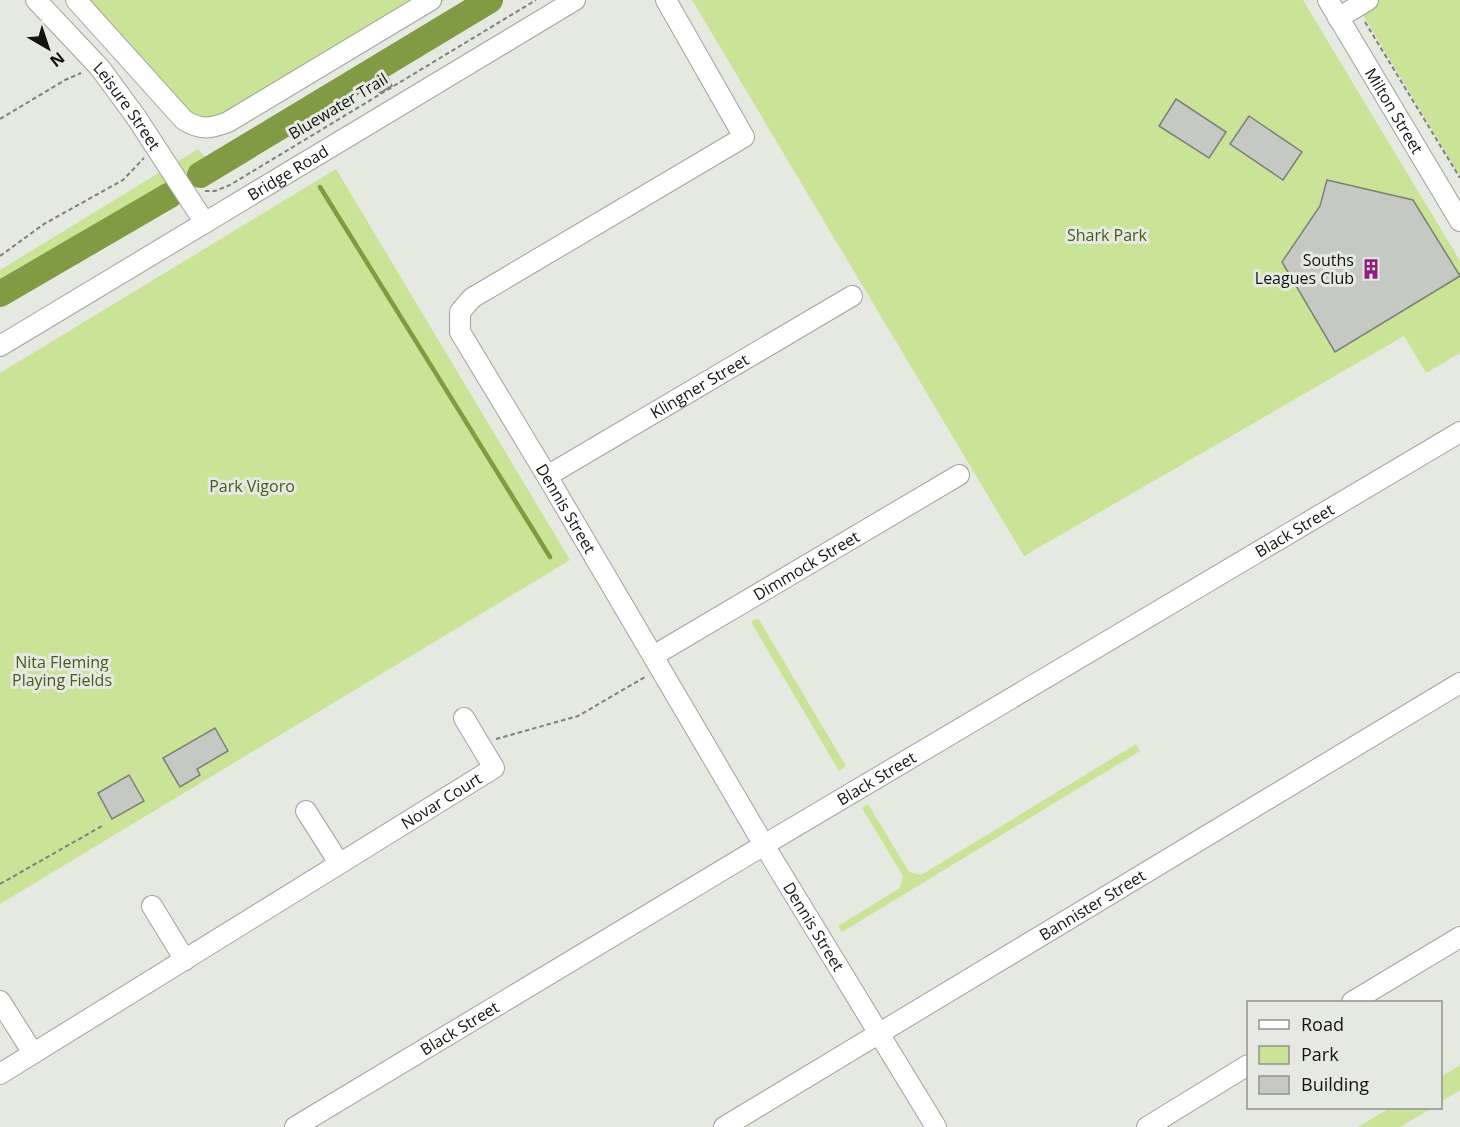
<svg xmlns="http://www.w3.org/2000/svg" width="1460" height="1127" viewBox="0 0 1460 1127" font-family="'Open Sans',sans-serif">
<rect width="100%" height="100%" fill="#e6e8e2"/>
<!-- green -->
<g fill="#c9e496">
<polygon points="66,0 446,0 217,138 186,131"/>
<polygon points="692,0 1303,0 1460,261 1460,353 1426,373 1404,336 1024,556"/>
<polygon points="1354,0 1460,0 1460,176"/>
<polygon points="198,149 213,166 0,295 0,270"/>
<polygon points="336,169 570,560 0,904 0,373"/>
<polygon points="758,618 846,766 839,771 751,622"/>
<polygon points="1136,744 1140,751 842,932 838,926 900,888 903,876 862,808 868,804 909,872 921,875"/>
<polygon points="1460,1065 1460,1090 1441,1102 1441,1077"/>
<polygon points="1390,1108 1432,1108 1400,1127 1358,1127"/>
</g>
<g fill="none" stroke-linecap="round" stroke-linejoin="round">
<!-- stream -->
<g stroke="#809b43" stroke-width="4.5">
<polyline points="284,124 292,137"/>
<polyline points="320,187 550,557"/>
</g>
<!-- river -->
<g stroke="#809b43" stroke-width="26">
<polyline points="200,175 490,0"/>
<polyline points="0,294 170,195"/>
</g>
</g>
<!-- building -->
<g fill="#c6c9c3" stroke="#7d807a" stroke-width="1.5">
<polygon points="388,78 392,86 380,93 375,86"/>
<polygon points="1176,99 1226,132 1209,158 1159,126"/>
<polygon points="1249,116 1302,152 1283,180 1230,144"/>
<polygon points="1327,180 1413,200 1460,276 1335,352 1282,262 1320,206"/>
<polygon points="215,728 228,751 197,769 200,775 180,787 163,758"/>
<polygon points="129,775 144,801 112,819 98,793"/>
</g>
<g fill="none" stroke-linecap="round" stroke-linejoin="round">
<!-- minor casing -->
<g stroke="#a0a29c" stroke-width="22">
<g id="minor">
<path id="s1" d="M 36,0 L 100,68 L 136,117 L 205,223"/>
<path d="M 76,0 L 184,120 C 200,130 210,129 228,122 L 431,0"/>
<path id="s2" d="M 666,0 L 744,137 L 472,298 L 460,312 L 460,332 L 547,476 L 764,845 L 936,1127"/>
<path id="s3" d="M 1328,0 L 1460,221"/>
<polyline points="1338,18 1368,0"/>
<path id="s4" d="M 0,346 L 575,0"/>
<path id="s5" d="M 547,476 L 852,296"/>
<path id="s6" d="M 653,656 L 959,475"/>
<polyline points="306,811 339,863"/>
<polyline points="152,906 185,960"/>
<polyline points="0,1001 33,1053"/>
<polyline points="1352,1002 1460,937"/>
<path id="s7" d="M 0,1074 L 494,768 L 464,718"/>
<path id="s8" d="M 295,1127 L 764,845 L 1460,432"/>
<path id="s9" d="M 724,1127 L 1460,683"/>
<polyline points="1147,1127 1248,1065"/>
</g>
</g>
<!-- path -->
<g stroke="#7f807c" stroke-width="2" stroke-dasharray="4.5 3" stroke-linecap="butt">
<polyline points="1365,22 1460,178"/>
<polyline points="0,119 65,80 81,73"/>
<polyline points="205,191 215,191 230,185 536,0"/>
<polyline points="0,256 44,224 123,180 144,158"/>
<polyline points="496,739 578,716 645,677"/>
<polyline points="0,884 102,826"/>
</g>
<!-- minor -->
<use href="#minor" stroke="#fff" stroke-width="20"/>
</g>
<!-- icons -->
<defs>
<g id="building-bare" transform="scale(1.62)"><path d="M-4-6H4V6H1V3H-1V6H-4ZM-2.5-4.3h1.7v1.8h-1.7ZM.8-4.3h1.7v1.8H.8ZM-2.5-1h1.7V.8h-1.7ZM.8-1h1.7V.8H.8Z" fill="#8f1f81" stroke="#e6e8e2" stroke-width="2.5" paint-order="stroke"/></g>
</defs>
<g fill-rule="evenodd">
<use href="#building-bare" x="1371" y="269"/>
</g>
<g text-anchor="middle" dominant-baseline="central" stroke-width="6" stroke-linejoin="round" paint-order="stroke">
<!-- street labels -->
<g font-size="16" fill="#131412" stroke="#e6e8e2">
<text transform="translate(338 106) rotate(-31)">Bluewater Trail</text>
<text stroke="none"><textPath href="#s1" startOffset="140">Leisure Street</textPath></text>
<text stroke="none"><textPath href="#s3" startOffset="129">Milton Street</textPath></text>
<text stroke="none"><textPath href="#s4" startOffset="336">Bridge Road</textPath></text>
<text stroke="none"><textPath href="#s5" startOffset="177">Klingner Street</textPath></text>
<text stroke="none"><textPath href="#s2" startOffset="718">Dennis Street</textPath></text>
<text stroke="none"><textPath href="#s8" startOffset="1164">Black Street</textPath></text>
<text stroke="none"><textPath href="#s6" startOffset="178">Dimmock Street</textPath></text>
<text stroke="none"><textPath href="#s8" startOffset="678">Black Street</textPath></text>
<text stroke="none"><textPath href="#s7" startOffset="519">Novar Court</textPath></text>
<text stroke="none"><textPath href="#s9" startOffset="430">Bannister Street</textPath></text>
<text stroke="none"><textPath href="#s2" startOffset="1204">Dennis Street</textPath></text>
<text stroke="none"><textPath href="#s8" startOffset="192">Black Street</textPath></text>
</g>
<!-- park labels -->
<g font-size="16" fill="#495b1c" stroke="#e6e8e2">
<text x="1107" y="235">Shark Park</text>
<text x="252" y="486">Park Vigoro</text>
<text x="62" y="662">Nita Fleming<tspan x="62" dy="18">Playing Fields</tspan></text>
</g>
<!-- poi labels -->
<g font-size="16" fill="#131412" stroke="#e6e8e2" text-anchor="end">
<text x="1354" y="260">Souths<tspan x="1354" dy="18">Leagues Club</tspan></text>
</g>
</g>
<!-- legend -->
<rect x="1247" y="1001" width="195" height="108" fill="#e6e8e2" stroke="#92938f" stroke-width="1.5"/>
<rect x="1259" y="1020" width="30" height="9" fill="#ffffff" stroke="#92938f" stroke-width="1.5"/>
<text x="1301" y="1031" font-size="18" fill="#131412">Road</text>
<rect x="1259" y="1046" width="30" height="18" fill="#c9e496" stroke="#92938f" stroke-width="1.5"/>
<text x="1301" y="1061" font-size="18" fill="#131412">Park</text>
<rect x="1259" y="1076" width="30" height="18" fill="#c6c9c3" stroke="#92938f" stroke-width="1.5"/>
<text x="1301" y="1091" font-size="18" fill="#131412">Building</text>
<!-- north arrow -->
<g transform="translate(48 48) rotate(141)" stroke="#e6e8e2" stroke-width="4.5" paint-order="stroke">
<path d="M0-4.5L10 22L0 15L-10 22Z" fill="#131412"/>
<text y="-9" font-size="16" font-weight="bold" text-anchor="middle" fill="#131412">N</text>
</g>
</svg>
